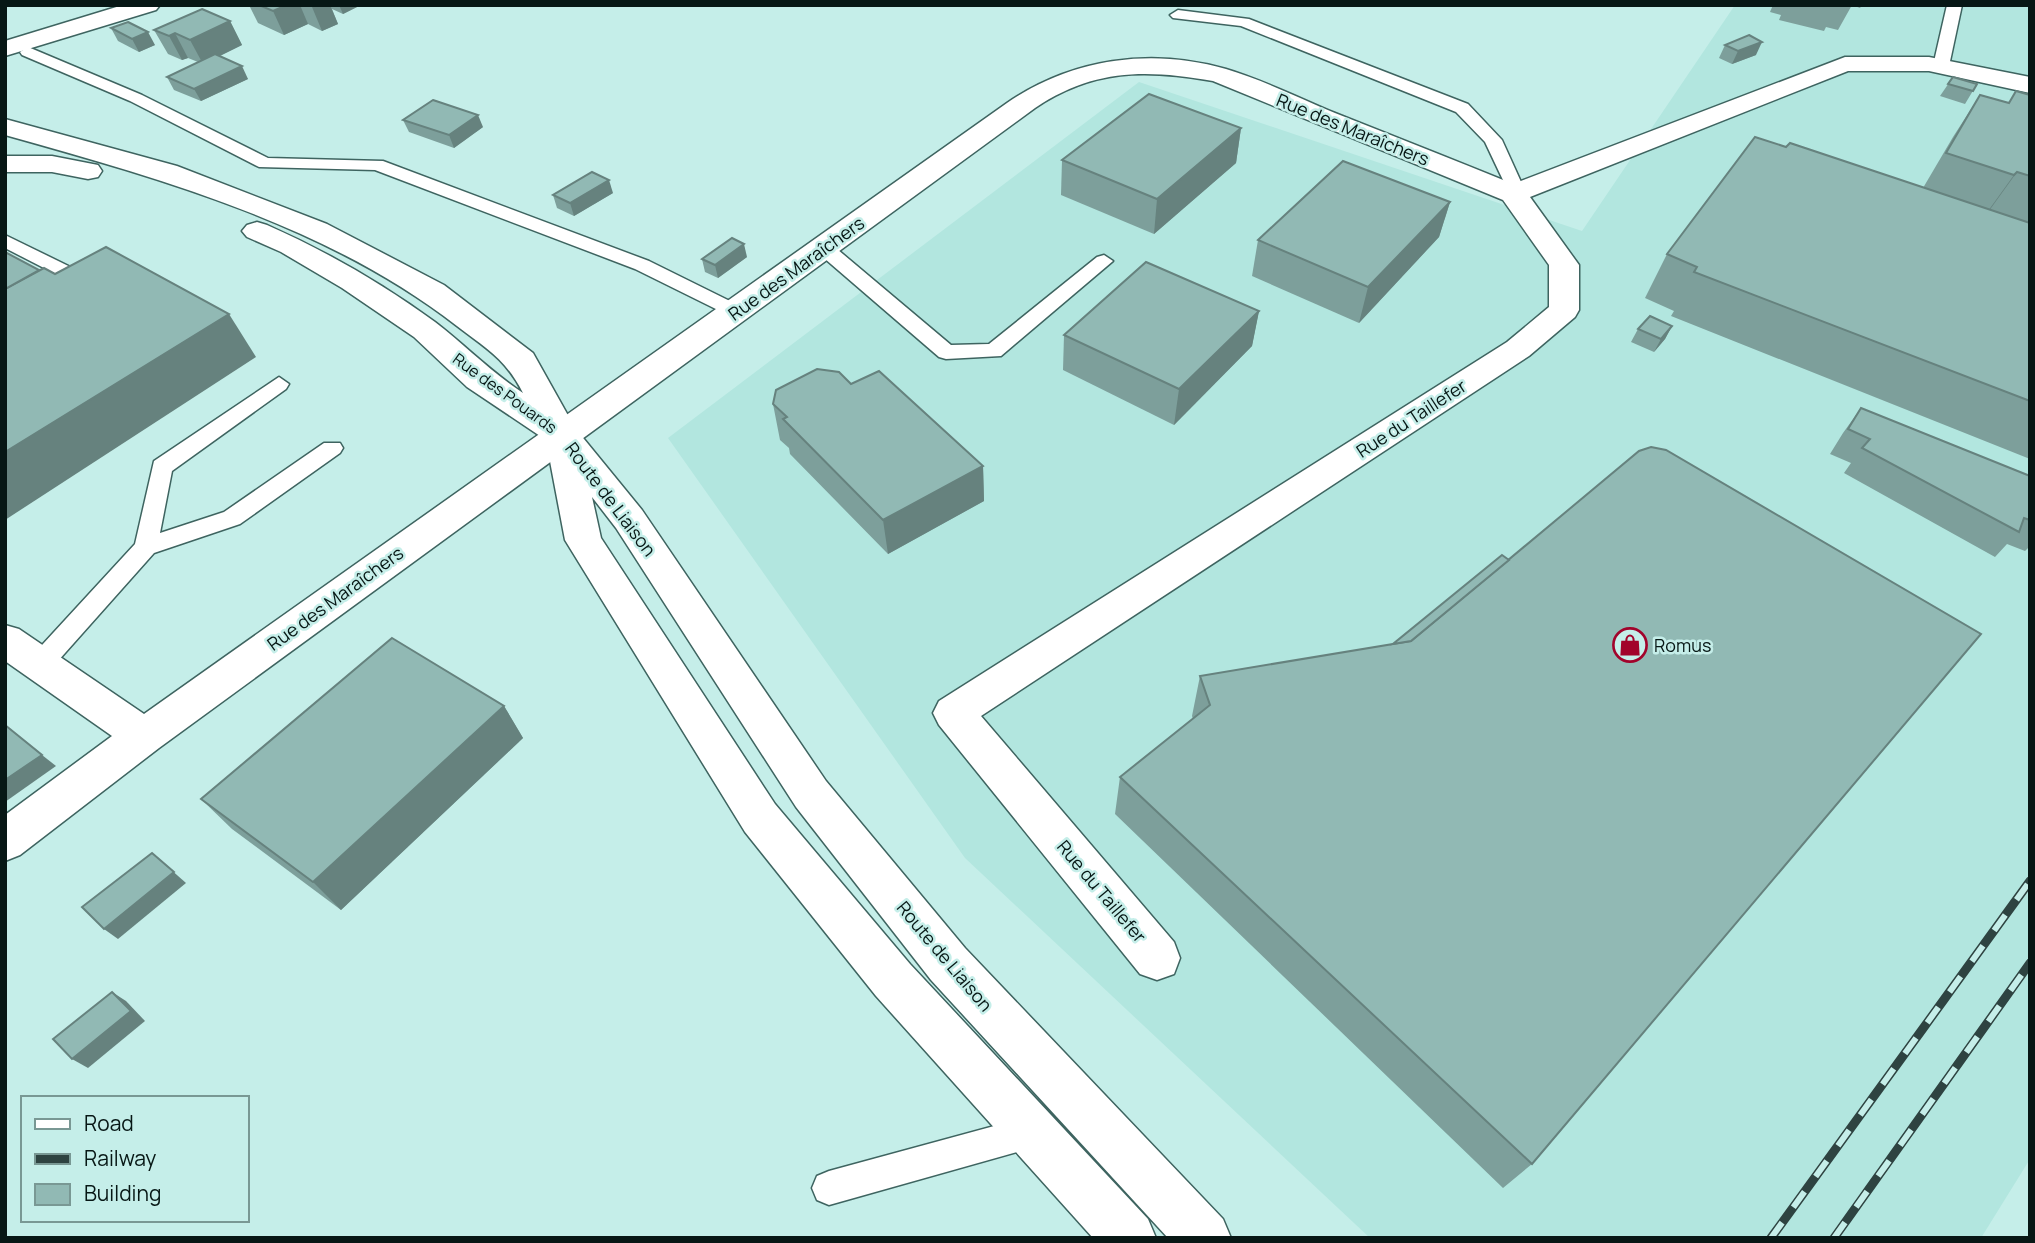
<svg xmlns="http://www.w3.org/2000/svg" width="2035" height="1243" viewBox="0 0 2035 1243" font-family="Manrope,sans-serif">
<rect width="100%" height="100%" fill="#c5eee9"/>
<!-- built -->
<polygon fill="#b2e6df" points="1735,5 2030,5 2030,1159 1981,1238 1370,1238 965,858 668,438 1139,82 1582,231"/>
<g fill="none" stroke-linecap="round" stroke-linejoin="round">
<!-- service casing -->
<g stroke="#3e6460" stroke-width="3">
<g id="service">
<polygon points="1947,5 1962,5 1949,66 1941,71 1933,66"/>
<polygon points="1178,10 1249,19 1468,104 1502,140 1526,193 1523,197 1511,197 1485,142 1456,112 1241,26 1173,18 1170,15"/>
<polygon points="28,47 142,95 268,158 383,161 649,261 744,308 747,312 744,316 730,316 635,269 375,170 259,167 130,101 22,55 20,52"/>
<polygon points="5,235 95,279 98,283 88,289 81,287 5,248"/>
<polygon points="824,242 831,244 951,345 989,344 1097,257 1104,255 1113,261 1001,356 946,359 939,357 817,252 815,248 817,244"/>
<polygon points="279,377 289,384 286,389 172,471 160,533 224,512 324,443 340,443 343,448 340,453 240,524 154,553 49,671 40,674 31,671 27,664 31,657 135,544 154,461"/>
<polygon points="1031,1116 1042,1121 1047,1132 1042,1143 1031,1148 829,1205 817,1200 812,1188 817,1176 829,1171"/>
</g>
</g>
<!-- minor casing -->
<g stroke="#3e6460" stroke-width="3">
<path id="minor" d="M 1845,57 L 1929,57 L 2030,77 L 2030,93 L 1929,71 L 1848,71 L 1530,197 L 1579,265 L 1579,310 L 1575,317 L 1529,356 L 981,716 L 1174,942 L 1180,958 L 1174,974 L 1157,980 L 1140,974 L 939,725 L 933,713 L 939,701 L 1507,342 L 1549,307 L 1549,265 L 1503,200 L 1213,81 C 1145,69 1093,69 1035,108 L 159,748 L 20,855 L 5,861 L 5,815 L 112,736 L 5,661 L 5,625 L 19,629 L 144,714 L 1007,103 C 1071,59 1150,47 1226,69 C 1263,80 1299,98 1335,113 C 1394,136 1454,160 1513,184 Z"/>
</g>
<!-- tertiary casing -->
<g stroke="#3e6460" stroke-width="3">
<g id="tertiary">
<path d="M 5,119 L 177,166 L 327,224 L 444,285 L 533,353 L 575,428 L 642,510 L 826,781 L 965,948 L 1223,1219 L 1231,1238 L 1168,1238 L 931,980 L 796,807 L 616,528 L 592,497 L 601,538 L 775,804 L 910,964 L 1148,1219 L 1156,1238 L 1093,1238 L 876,996 L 745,832 L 565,540 L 546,440 L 467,387 L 414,337 L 342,288 L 281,252 L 247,237 L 242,231 L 247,225 L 257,222 L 267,225 C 326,251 383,284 435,322 C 465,345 491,372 523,393 C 505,358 487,349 457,326 C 327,225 162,179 5,135 Z"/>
<polygon points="5,156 52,156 98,165 102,171 98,177 88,179 52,172 5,172"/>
</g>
</g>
<!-- secondary casing -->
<g stroke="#3e6460" stroke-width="3">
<polygon id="secondary" points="123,5 160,5 156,10 5,56 5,41"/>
</g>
<!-- service -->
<use href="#service" fill="#fff" fill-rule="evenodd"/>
<!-- minor -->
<use href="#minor" fill="#fff" fill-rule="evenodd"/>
<!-- tertiary -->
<use href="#tertiary" fill="#fff" fill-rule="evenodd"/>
<!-- secondary -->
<use href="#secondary" fill="#fff" fill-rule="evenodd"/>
<!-- rail casing -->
<g stroke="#2e4341" stroke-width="9">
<g id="rail">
<polyline points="1771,1238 2030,881"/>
<polyline points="1834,1238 2030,963"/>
</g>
</g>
<!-- rail -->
<use href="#rail" stroke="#c5eee9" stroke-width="6" stroke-dasharray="19" stroke-linecap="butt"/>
</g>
<!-- wall -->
<g fill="#7d9f9b">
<polygon points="249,5 361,5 343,14 332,9 338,24 322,31 308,24 284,35 258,23"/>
<polygon points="1773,5 1862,5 1860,8 1852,5 1838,30 1826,27 1824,31 1779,20 1781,15 1770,12"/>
<polygon points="230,21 242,45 220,56 248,79 201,101 174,90 167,77 198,62 188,58 182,60 168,54 154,30"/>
<polygon points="111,28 155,45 139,52 118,41"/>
<polygon points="1725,45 1756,55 1732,64 1719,58"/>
<polygon points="1953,77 1977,84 1965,104 1940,96"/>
<polygon points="1980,95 2008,103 2030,95 2030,459 1671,316 1674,311 1645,298 1667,254 1786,147 1923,188 1953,137"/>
<polygon points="403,120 483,127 454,148 409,132"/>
<polygon points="1241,128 1236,163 1154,234 1061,195 1062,160"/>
<polygon points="613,193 574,216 557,208 553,195"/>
<polygon points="1450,202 1439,237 1359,323 1252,276 1258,240"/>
<polygon points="747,257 718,278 705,272 702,259"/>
<polygon points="1259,311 1252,346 1174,425 1063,370 1064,335"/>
<polygon points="1672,326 1665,339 1654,352 1631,342 1638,329"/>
<polygon points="773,404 983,466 984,501 888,554 790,454 789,448 780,440"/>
<polygon points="1861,408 2030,504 2030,546 2025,551 2007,544 1995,557 1844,473 1851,463 1830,454 1843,433"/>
<polygon points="1200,676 1532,1164 1503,1188 1115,814 1120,777 1193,719 1192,716"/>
<polygon points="504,706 523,738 341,910 232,829 201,799"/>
</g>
<!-- shaded-wall -->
<g fill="#66827e">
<polygon points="287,5 300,5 308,24 284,35 273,11"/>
<polygon points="316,5 330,5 338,24 322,31 312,7"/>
<polygon points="339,5 361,5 343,14"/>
<polygon points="230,21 242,45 203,64 190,40"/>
<polygon points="148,32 155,45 139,52 132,39"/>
<polygon points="175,33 188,58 182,60 169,36"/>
<polygon points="1762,42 1756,55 1732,64 1738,51"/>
<polygon points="242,66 248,79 201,101 194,89"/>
<polygon points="478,115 483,127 454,148 449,135"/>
<polygon points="1241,128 1236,163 1154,234 1157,199"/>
<polygon points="2017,172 1986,215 1983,218 2014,175"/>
<polygon points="609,180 613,193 574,216 570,203"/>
<polygon points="1450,202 1439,237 1359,323 1368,287"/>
<polygon points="744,244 747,257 718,278 715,265"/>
<polygon points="1259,311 1252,346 1174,425 1179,389"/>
<polygon points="229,314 256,357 5,520 5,452"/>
<polygon points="1672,326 1665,339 1654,352 1661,339"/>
<polygon points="983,466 984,501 888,554 883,520"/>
<polygon points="504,706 523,738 341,910 313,882"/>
<polygon points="42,755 56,766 5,802 5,780"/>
<polygon points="152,853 186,883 118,939 104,929"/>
<polygon points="112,992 126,1001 145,1021 88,1068 72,1059"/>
</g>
<!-- building -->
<g fill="#91b9b4" stroke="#66827e" stroke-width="2">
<polygon points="259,5 287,5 273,11"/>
<polygon points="202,9 230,21 190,40 175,33 169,36 154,30"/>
<polygon points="128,22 148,32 132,39 111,28"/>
<polygon points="1749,35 1762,42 1738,51 1725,45"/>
<polygon points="215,54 242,66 194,89 167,77"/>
<polygon points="1953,77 1977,84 1973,91 1948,84"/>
<polygon points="2016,91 2030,95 2030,176 2017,172 2014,175 1946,153 1980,95 2009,103"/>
<polygon points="1149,94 1241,128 1157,199 1062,160"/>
<polygon points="433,100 478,115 449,135 403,120"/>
<polygon points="1755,137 1786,147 1790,143 2030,223 2030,401 1694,272 1697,267 1667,254"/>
<polygon points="1343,161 1450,202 1368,287 1258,240"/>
<polygon points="592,172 609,180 570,203 553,195"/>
<polygon points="732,238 744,244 715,265 702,259"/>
<polygon points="106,247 229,314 5,452 5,289 44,268 55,274"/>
<polygon points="5,252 39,270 5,289"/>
<polygon points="1146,262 1259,311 1179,389 1064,335"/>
<polygon points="1650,316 1672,326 1661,339 1638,329"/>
<polygon points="817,369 839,372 851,384 879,371 983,466 883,520 783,419 787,417 773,404 776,390"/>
<polygon points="1861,408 2030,476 2030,520 2024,518 2019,532 1862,448 1870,439 1848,429"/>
<polygon points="1651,447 1666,450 1981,634 1532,1164 1120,777 1210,705 1200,676 1411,641 1639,451"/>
<polygon points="1502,555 1509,560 1411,641 1393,644"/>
<polygon points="392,638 504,706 313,882 201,799"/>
<polygon points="5,725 42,755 5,780"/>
<polygon points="152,853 174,872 104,929 82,907"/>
<polygon points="112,992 131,1011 72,1059 53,1039"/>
</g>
<!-- icons -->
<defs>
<g id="shop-ring" transform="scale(1.75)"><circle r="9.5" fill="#c5eee9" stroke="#a2032b" stroke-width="1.5"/><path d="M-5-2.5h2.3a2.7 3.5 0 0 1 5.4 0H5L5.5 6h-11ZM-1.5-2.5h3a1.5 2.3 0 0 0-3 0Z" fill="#a2032b"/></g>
</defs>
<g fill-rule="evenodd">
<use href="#shop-ring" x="1630" y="645"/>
</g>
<g text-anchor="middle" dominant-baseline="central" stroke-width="5" stroke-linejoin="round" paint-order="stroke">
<!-- far-street labels -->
<g font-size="16" fill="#071715" stroke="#c5eee9">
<text transform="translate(505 393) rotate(36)">Rue des Pouards</text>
</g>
<!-- street labels -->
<g font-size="18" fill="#071715" stroke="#c5eee9">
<text transform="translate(1353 129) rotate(22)">Rue des Maraîchers</text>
<text transform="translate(796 268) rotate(-36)">Rue des Maraîchers</text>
<text transform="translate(1411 418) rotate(-33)">Rue du Taillefer</text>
<text transform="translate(611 499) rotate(53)">Route de Liaison</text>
<text transform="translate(335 598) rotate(-36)">Rue des Maraîchers</text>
<text transform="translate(1102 891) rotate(50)">Rue du Taillefer</text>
<text transform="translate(945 956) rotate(50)">Route de Liaison</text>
</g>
<!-- poi labels -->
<g font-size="18" fill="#071715" stroke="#c5eee9" text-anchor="start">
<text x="1654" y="645">Romus</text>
</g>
</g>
<!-- border -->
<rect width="2035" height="1243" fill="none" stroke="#071715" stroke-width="14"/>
<!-- legend -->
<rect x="21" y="1096" width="228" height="126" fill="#c5eee9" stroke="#799894" stroke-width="2"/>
<rect x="35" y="1119" width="35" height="10" fill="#ffffff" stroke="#799894" stroke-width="2"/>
<text x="84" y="1131" font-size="21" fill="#071715">Road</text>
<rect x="35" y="1154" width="35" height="10" fill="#2e4341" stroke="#799894" stroke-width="2"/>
<text x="84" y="1166" font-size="21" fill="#071715">Railway</text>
<rect x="35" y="1184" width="35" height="21" fill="#91b9b4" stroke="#799894" stroke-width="2"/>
<text x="84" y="1201" font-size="21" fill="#071715">Building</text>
</svg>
